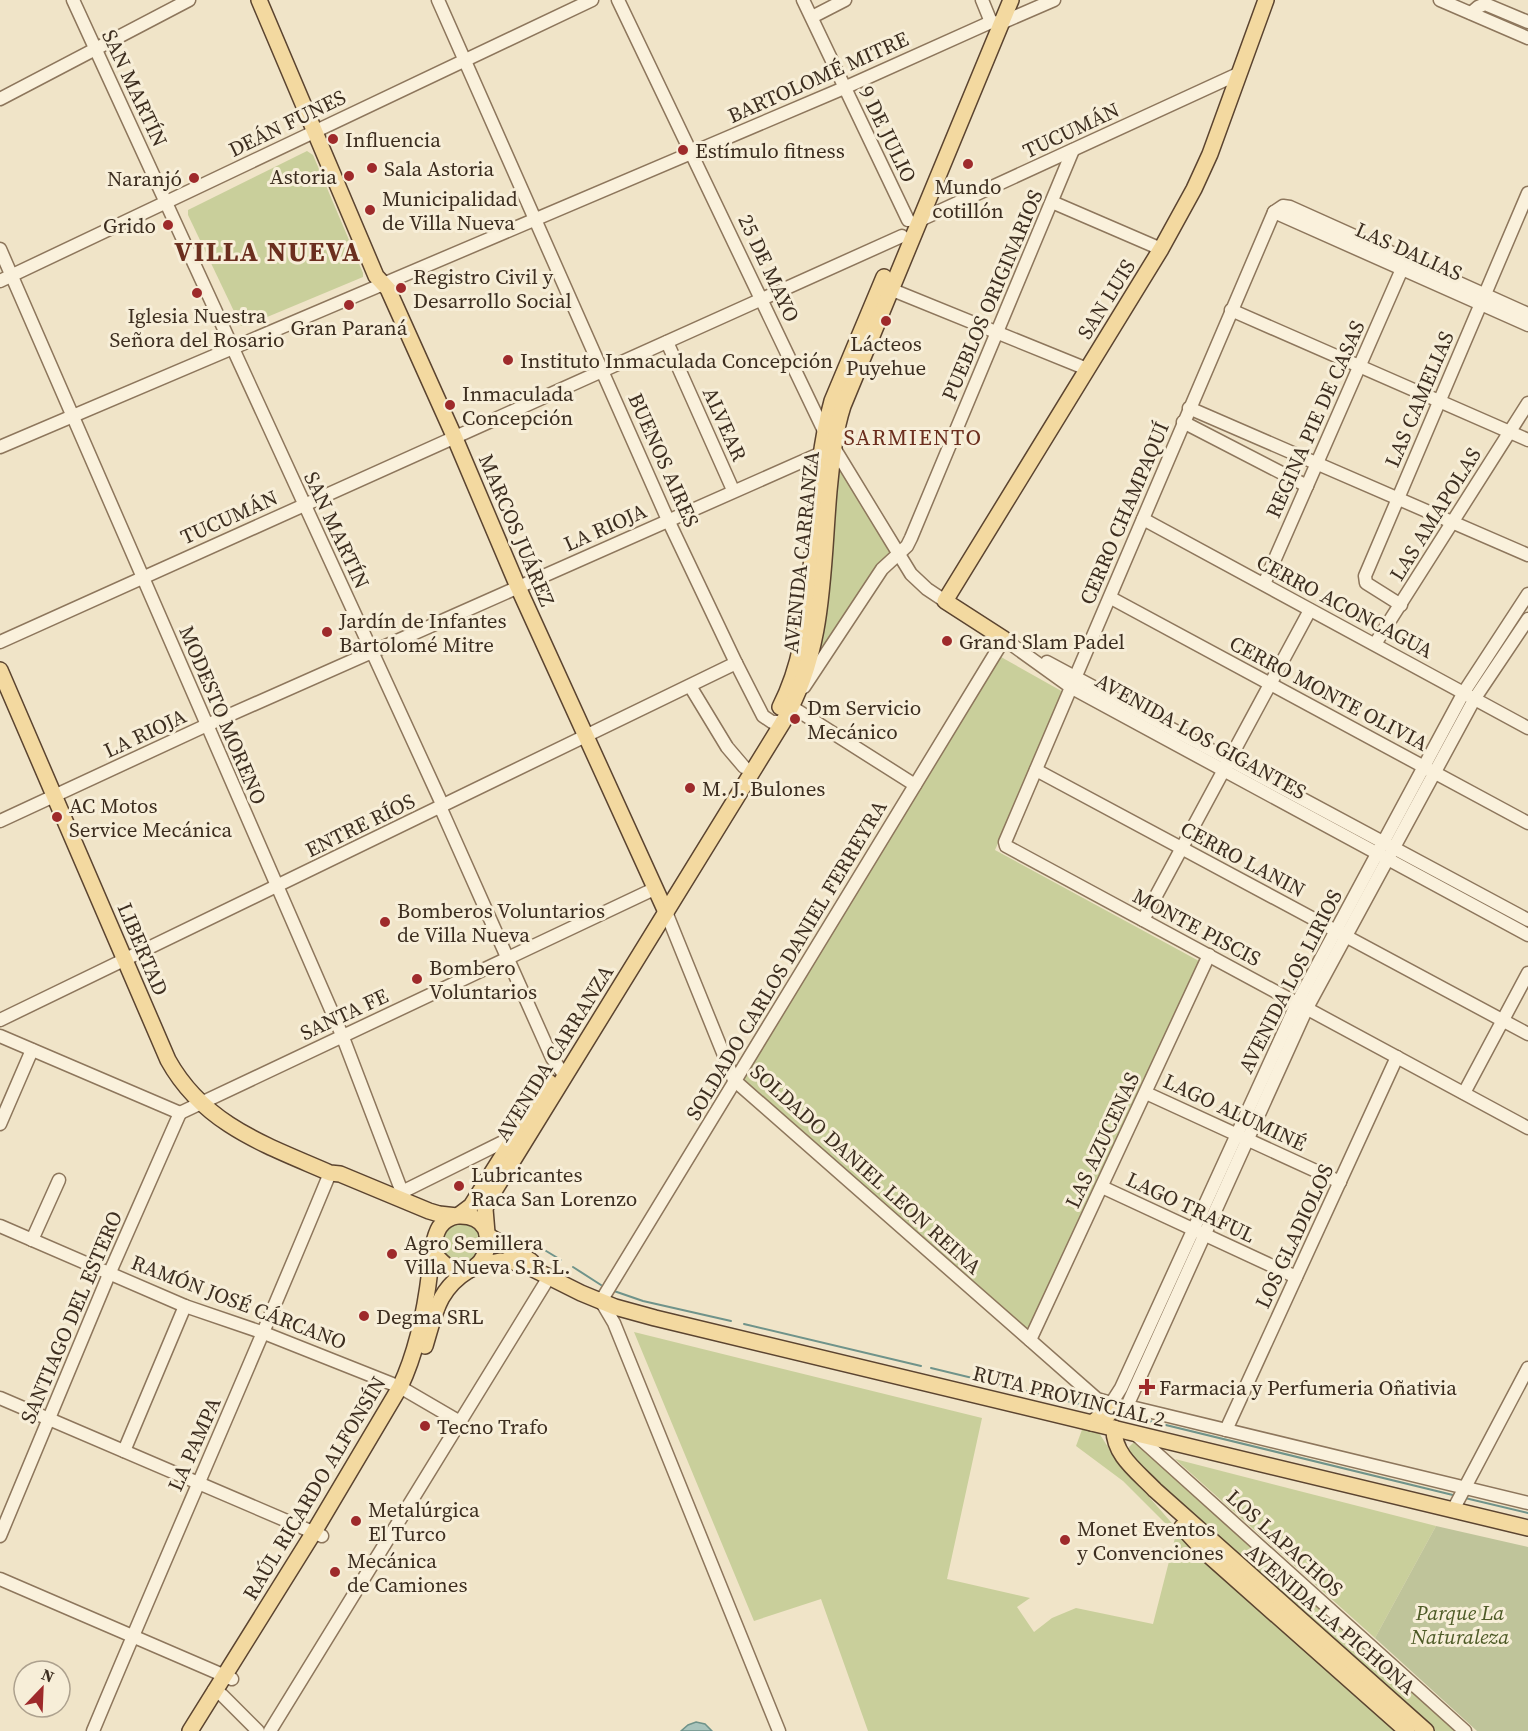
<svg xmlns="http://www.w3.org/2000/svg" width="1528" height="1731" viewBox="0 0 1528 1731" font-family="'Source Serif 4',serif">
<rect width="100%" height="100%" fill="#f0e4c8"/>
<!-- green -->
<g fill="#c9cf9b">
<polygon points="307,151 313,155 363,273 363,277 248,325 241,326 188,215 188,210"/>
<polygon points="837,463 890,551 824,647 821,648 819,646"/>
<polygon points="1001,657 1065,693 995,850 1199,961 1029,1333 741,1081"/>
<circle cx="460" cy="1243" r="20"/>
<polygon points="634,1332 982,1418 947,1579 1030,1598 1017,1607 1034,1632 1052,1618 1076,1608 1153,1624 1176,1534 1123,1481 1076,1446 1083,1427 1099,1433 1115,1458 1184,1537 1401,1731 868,1731 821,1599 754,1621"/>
<polygon points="1135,1441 1459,1731 1432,1731 1208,1534 1130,1454 1129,1447"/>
<polygon points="1175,1459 1436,1526 1375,1638"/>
</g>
<!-- cemetery -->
<polygon fill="#bfc49a" points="1436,1526 1528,1547 1528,1731 1477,1731 1375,1638"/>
<!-- water -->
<polygon fill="#a9c4bc" stroke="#6f938a" stroke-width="1.5" points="696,1722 705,1724 712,1731 681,1731 688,1725"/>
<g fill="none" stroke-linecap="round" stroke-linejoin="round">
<!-- stream -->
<g stroke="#6f938a" stroke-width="2">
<polyline points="737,1066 786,986"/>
<polyline points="528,1240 561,1260"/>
<polyline points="573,1267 601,1285"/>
<polyline points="614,1291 643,1301 731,1321"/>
<polyline points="744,1324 921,1366"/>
<polyline points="931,1368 1096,1408"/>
<polyline points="1133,1417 1457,1496"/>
<polyline points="1465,1498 1528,1513"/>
</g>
<!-- minor casing -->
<g stroke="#8d765c" stroke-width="15">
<g id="minor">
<polyline points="73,0 442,804 442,811 552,1058 565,1076"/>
<polyline points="438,0 668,520 736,663 763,716 772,722 783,722"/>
<polyline points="618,0 825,433 911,574 927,589 945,601"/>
<polyline points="803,0 908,220"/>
<polyline points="982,0 991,22"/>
<polyline points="1440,0 1528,38"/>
<polyline points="1471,13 1478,7 1485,4 1528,22"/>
<polyline points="812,17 845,0"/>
<polyline points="0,99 189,0"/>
<polyline points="1052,202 1161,249"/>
<polyline points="1274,212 1528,325"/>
<polyline points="918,221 1240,73"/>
<polyline points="0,249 342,1035 402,1192 399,1198"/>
<polyline points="0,281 592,0"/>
<polyline points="890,289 1087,369"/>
<polyline points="1231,310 1528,440"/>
<polyline points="1528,314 1290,207 1283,206 1274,212 1005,842 1006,846 1528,1128"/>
<polyline points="667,342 733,490"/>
<polyline points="1189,408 1528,555"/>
<polyline points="1183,422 1307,486"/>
<polyline points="0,447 844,88 991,22 1001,23 1054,0"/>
<polyline points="1143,519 1528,728"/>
<polyline points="1264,584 1402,269"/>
<polyline points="1111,598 1528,823"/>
<polyline points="1401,605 1366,583 1365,576 1528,193"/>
<polyline points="1528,619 1475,698 1307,1008 1127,1406 1528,1503"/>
<polyline points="1004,639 1072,688 1528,935"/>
<polyline points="0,642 902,236"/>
<polyline points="1375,644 1528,403"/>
<polyline points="1047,662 1528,920"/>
<polyline points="690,686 727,747 744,767"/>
<polyline points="804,687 882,569 907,546 911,538 1073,150"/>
<polyline points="792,707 915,785"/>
<polyline points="1036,770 1528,1034"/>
<polyline points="0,821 207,725 828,450"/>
<polyline points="666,912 734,1080 1097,1399 1111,1403"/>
<polyline points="1143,920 1310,610"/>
<polyline points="0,1020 736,663"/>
<polyline points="0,1036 180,1113"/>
<polyline points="1146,1093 1340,1182"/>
<polyline points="1464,1093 1528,973"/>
<polyline points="180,1113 654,889"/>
<polyline points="0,1124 32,1050"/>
<polyline points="1102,1187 1296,1277"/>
<polyline points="402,1192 515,1136"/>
<polyline points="0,1226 185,1306 264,1333 400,1387 460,1422"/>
<polyline points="32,1240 59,1180"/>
<polyline points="1030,1340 1209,955"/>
<polyline points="0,1398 322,1536"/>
<polyline points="1114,1399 1121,1388 1297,1003 1464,692 1528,594"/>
<polyline points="1226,1430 1397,1057"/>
<polyline points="1134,1433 1465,1731"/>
<polyline points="124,1451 185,1306"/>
<polyline points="1453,1510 1528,1368"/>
<polyline points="0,1536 110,1272 180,1113"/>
<polyline points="0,1579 232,1679"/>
<polyline points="214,1690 222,1695 258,1731"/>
<path d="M 93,1731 C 171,1544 253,1360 330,1173"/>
<polyline points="270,1731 549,1277"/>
<polyline points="779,1731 614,1323 601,1301 1004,639"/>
</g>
</g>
<!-- major casing -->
<g stroke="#5b4430" stroke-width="18">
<g id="major">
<polyline points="259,0 376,276 388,289 454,436 518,587 666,912"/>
<polyline points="1004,639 945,601 1161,249 1194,189 1210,154 1266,0"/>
<path d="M 0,670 L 168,1060 C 204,1125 266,1145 330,1173 L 340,1174 L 429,1211 L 439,1214 L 457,1216"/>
<path d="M 780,707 C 801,666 806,624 810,578 C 816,520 816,458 832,401 L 884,277"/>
<polyline points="459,1215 471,1206 549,1082"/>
<path d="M 457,1216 C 518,1212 477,1314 432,1250 C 436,1233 438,1220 457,1216 Z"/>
<path d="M 487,1233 L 485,1209 L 488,1201 L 783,722 C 825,650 822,572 829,491 C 832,462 834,434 843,406 L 1011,0"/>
<polyline points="487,1235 531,1261"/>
<polyline points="476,1266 500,1261 521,1263 581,1293 615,1307 655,1318 1528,1528"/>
<path d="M 425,1346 C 435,1313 438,1289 469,1270"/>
<polyline points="1092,1423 1101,1416 1107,1416 1112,1410"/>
<path d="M 1114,1428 C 1113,1455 1138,1472 1155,1490 L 1426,1731"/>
<polyline points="1182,1527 1205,1552 1407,1731"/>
<path d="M 190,1731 L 314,1532 L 400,1387 C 420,1345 428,1296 432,1250"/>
</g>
</g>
<!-- minor -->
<use href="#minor" stroke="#faf1dc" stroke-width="12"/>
<!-- major -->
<use href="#major" stroke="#f3d9a0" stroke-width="15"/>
</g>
<!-- markers -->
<g fill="#9e2a2b" stroke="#f7eed8" stroke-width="2">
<circle cx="333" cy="139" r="6"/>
<circle cx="683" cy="150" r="6"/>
<circle cx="968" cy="164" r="6"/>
<circle cx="372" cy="168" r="6"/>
<circle cx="349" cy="176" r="6"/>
<circle cx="194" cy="178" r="6"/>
<circle cx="370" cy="210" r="6"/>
<circle cx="168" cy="225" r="6"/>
<circle cx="401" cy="288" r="6"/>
<circle cx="197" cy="293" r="6"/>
<circle cx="349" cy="305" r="6"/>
<circle cx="886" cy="321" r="6"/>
<circle cx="508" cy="360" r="6"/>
<circle cx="450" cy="405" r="6"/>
<circle cx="327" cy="632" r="6"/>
<circle cx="947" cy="641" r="6"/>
<circle cx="795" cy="719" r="6"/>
<circle cx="690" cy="788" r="6"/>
<circle cx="57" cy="817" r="6"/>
<circle cx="385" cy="922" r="6"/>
<circle cx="417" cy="979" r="6"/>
<circle cx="459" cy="1186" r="6"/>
<circle cx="392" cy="1254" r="6"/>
<circle cx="364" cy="1316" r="6"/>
<path d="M1144 1378h6v6h6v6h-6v6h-6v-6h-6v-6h6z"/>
<circle cx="425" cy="1426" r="6"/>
<circle cx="356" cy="1521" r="6"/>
<circle cx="1065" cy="1540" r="6"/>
<circle cx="335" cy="1572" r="6"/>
</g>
<g text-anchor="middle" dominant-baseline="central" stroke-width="6" stroke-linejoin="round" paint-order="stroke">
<!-- street labels -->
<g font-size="21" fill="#3d2e20" stroke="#f7eed8">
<text transform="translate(818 77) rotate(-24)">BARTOLOMÉ MITRE</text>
<text transform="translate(135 88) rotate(65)">SAN MARTÍN</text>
<text transform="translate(287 123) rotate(-26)">DEÁN FUNES</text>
<text transform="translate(1071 130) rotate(-25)">TUCUMÁN</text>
<text transform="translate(888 134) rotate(64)">9 DE JULIO</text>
<text transform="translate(1409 251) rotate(24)">LAS DALIAS</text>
<text transform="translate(769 268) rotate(65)">25 DE MAYO</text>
<text transform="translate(992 295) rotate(-67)">PUEBLOS ORIGINARIOS</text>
<text transform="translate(1106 299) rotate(-58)">SAN LUIS</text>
<text transform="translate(1419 399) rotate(-67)">LAS CAMELIAS</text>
<text transform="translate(1315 419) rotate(-66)">REGINA PIE DE CASAS</text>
<text transform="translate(725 424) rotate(66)">ALVEAR</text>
<text transform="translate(664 460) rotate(66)">BUENOS AIRES</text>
<text transform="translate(1124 513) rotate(-67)">CERRO CHAMPAQUÍ</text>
<text transform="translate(1435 514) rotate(-58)">LAS AMAPOLAS</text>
<text transform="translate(229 517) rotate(-24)">TUCUMÁN</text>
<text transform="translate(605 527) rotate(-24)">LA RIOJA</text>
<text transform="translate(337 530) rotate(65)">SAN MARTÍN</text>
<text transform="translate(517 530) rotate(67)">MARCOS JUÁREZ</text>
<text transform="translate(801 552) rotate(-84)">AVENIDA CARRANZA</text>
<text transform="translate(1345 606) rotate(28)">CERRO ACONCAGUA</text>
<text transform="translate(1329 693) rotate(28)">CERRO MONTE OLIVIA</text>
<text transform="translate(223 715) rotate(67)">MODESTO MORENO</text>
<text transform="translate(145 733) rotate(-25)">LA RIOJA</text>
<text transform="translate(1201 736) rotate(29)">AVENIDA LOS GIGANTES</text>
<text transform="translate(360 825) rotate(-26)">ENTRE RÍOS</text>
<text transform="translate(1243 859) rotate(28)">CERRO LANIN</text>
<text transform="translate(1197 927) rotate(28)">MONTE PISCIS</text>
<text transform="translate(143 949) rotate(67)">LIBERTAD</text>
<text transform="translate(786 960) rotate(-59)">SOLDADO CARLOS DANIEL FERREYRA</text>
<text transform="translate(1290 981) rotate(-63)">AVENIDA LOS LIRIOS</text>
<text transform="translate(344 1014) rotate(-25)">SANTA FE</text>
<text transform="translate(554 1053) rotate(-58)">AVENIDA CARRANZA</text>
<text transform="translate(1235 1112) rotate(25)">LAGO ALUMINÉ</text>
<text transform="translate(1102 1140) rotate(-65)">LAS AZUCENAS</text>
<text transform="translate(866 1169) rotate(42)">SOLDADO DANIEL LEON REINA</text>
<text transform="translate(1191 1207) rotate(25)">LAGO TRAFUL</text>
<text transform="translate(1294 1236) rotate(-65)">LOS GLADIOLOS</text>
<text transform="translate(239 1302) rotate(21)">RAMÓN JOSÉ CÁRCANO</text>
<text transform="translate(71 1317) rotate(-67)">SANTIAGO DEL ESTERO</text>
<text transform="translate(1069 1396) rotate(14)">RUTA PROVINCIAL 2</text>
<text transform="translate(194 1444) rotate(-66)">LA PAMPA</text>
<text transform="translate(314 1488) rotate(-59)">RAÚL RICARDO ALFONSÍN</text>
<text transform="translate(1285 1543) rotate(42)">LOS LAPACHOS</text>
<text transform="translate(1331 1619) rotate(41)">AVENIDA LA PICHONA</text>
</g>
<!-- poi labels -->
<g font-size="21" fill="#3d2e20" stroke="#f7eed8" text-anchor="start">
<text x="345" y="139">Influencia</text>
<text x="695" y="150">Estímulo fitness</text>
<text x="384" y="168">Sala Astoria</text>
<text x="337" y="176" text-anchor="end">Astoria</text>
<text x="182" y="178" text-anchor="end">Naranjó</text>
<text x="968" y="186" text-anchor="middle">Mundo<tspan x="968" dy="24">cotillón</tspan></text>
<text x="382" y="198">Municipalidad<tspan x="382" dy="24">de Villa Nueva</tspan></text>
<text x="156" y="225" text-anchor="end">Grido</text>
<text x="413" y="276">Registro Civil y<tspan x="413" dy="24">Desarrollo Social</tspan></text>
<text x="197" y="315" text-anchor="middle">Iglesia Nuestra<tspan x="197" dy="24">Señora del Rosario</tspan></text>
<text x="349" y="327" text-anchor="middle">Gran Paraná</text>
<text x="886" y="343" text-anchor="middle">Lácteos<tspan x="886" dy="24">Puyehue</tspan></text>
<text x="520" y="360">Instituto Inmaculada Concepción</text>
<text x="462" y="393">Inmaculada<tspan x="462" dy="24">Concepción</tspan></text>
<text x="339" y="620">Jardín de Infantes<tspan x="339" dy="24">Bartolomé Mitre</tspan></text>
<text x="959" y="641">Grand Slam Padel</text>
<text x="807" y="707">Dm Servicio<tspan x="807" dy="24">Mecánico</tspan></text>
<text x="702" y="788">M. J. Bulones</text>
<text x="69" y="805">AC Motos<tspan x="69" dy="24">Service Mecánica</tspan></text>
<text x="397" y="910">Bomberos Voluntarios<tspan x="397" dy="24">de Villa Nueva</tspan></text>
<text x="429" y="967">Bombero<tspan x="429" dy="24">Voluntarios</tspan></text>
<text x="471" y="1174">Lubricantes<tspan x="471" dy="24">Raca San Lorenzo</tspan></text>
<text x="404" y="1242">Agro Semillera<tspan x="404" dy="24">Villa Nueva S.R.L.</tspan></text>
<text x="376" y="1316">Degma SRL</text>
<text x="1159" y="1387">Farmacia y Perfumeria Oñativia</text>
<text x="437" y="1426">Tecno Trafo</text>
<text x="368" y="1509">Metalúrgica<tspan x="368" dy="24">El Turco</tspan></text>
<text x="1077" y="1528">Monet Eventos<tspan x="1077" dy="24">y Convenciones</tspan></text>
<text x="347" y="1560">Mecánica<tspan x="347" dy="24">de Camiones</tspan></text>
</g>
<!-- park labels -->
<g font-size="21" font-style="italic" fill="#4d5a26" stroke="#f7eed8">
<text x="1460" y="1612">Parque La<tspan x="1460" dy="24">Naturaleza</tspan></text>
</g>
<!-- neighbourhood labels -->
<g font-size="22" letter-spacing="1.5" fill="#6b2e1e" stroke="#f7eed8">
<text x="913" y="437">SARMIENTO</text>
</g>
<!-- district labels -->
<g font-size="27" font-weight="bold" letter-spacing="1.5" fill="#6b2e1e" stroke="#f7eed8">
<text x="268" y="251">VILLA NUEVA</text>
</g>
</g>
<!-- north arrow -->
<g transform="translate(42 1689) rotate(23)"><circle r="28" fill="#f7eed8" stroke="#ada18e" stroke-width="1.5"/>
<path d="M0-4.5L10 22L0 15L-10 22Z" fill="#9e2a2b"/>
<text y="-9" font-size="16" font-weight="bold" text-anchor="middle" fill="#3d2e20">N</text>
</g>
</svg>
